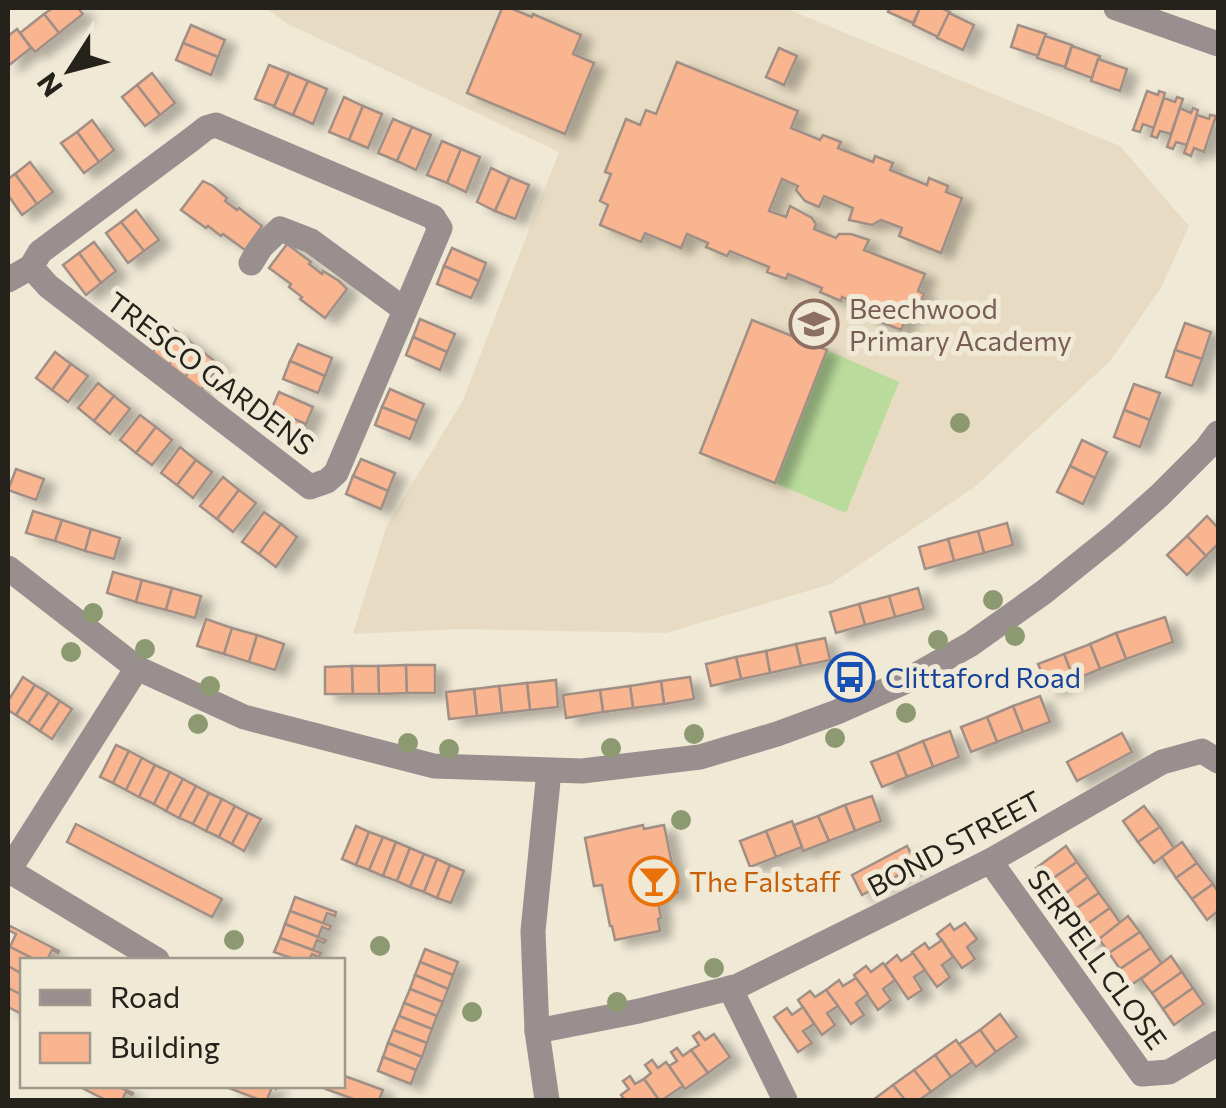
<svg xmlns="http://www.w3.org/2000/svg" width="1226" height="1108" viewBox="0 0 1226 1108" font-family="Commissioner,sans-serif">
<defs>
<filter id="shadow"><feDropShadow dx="11" dy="6" stdDeviation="5" flood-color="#0004"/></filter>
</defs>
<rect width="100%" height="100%" fill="#f0e9d6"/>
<!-- built -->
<polygon fill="#e7dcc3" points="266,8 785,8 1120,146 1189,226 1161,288 1110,361 976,486 831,584 666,633 460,629 353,634 386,527 463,400 559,152 288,24"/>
<!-- pitch -->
<polygon fill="#b9dc9c" points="827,350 899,382 846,513 775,483"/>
<!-- building -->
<g fill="#f9b590" stroke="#a18f85" stroke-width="2.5" filter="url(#shadow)">
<polygon points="53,8 78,8 83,14 59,33 44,14"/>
<polygon points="502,8 510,8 532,17 533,14 581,35 573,54 594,63 565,134 467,93"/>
<polygon points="890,8 920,8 913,23 888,12"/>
<polygon points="920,8 941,8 950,12 938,37 913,25"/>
<polygon points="949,13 974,25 963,50 937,38"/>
<polygon points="44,14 59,33 35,52 20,33"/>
<polygon points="191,25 225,40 218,57 183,43"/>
<polygon points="1018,25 1046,34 1038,56 1011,47"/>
<polygon points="17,29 31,48 8,66 8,36"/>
<polygon points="1045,36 1072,45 1065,67 1037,58"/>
<polygon points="183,43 218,57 211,75 176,60"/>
<polygon points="1072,46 1100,56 1092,78 1065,68"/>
<polygon points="779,48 797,56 784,85 766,77"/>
<polygon points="1098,59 1127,69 1120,91 1091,81"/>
<polygon points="677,62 798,111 791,128 820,140 823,135 841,142 838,148 873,162 875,156 893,163 890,170 927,185 929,178 948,186 946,192 962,198 941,253 899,236 902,228 881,220 872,225 849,220 853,208 824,196 819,207 805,201 796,190 798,186 782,179 769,211 786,217 790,206 812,218 816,224 814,229 836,238 839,234 851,234 869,240 864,250 925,274 918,291 924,294 916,314 909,311 901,330 868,317 870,313 852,306 854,302 842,297 841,301 820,292 822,288 788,274 786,279 767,272 769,267 730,251 727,256 706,247 708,243 687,234 681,248 645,233 641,242 600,225 608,205 600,201 611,174 605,172 626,119 640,125 646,110 656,114"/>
<polygon points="269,65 289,73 274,106 255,99"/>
<polygon points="152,73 175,103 160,115 137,85"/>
<polygon points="289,73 308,81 293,115 274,107"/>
<polygon points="308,81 327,89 313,124 293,115"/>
<polygon points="137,85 160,115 145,126 122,97"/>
<polygon points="1147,91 1158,95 1159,91 1165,93 1154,128 1143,124 1140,132 1133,130"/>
<polygon points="344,97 363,106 349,140 329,132"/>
<polygon points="1177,97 1183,99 1171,134 1160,131 1157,138 1151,136 1164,98 1175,102"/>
<polygon points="363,106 382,114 368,148 349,140"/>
<polygon points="1180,108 1191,113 1193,108 1198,110 1187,145 1176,142 1173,149 1167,147"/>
<polygon points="1197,115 1209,119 1210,115 1216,116 1204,152 1194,148 1191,156 1184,153"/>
<polygon points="393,119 412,127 397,161 378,153"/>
<polygon points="92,120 114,150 99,162 77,132"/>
<polygon points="412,127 431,135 416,170 397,161"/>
<polygon points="77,132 99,162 84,173 61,143"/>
<polygon points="442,141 461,149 447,183 427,175"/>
<polygon points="461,149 480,157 466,192 447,183"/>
<polygon points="30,162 53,192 37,204 15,174"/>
<polygon points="491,168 510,177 495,211 477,202"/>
<polygon points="15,174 37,204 22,215 8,195 8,179"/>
<polygon points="510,177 529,185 515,219 495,211"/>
<polygon points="203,181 213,186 227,198 225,201 237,210 239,208 262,226 245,250 223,234 221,236 208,226 206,228 181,210"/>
<polygon points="136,210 159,240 144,251 121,222"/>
<polygon points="121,222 144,251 128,263 106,233"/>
<polygon points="94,242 116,271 101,283 79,253"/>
<polygon points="287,244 311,262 309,264 322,274 323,271 339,281 347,289 325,318 300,299 302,297 289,287 291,284 269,268"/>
<polygon points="452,248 486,263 479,281 444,266"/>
<polygon points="79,253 101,283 86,295 63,265"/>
<polygon points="444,266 479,281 471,298 437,284"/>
<polygon points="420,319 455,334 447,352 413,337"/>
<polygon points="752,320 827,350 775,483 700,453"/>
<polygon points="1185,323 1211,332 1202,359 1175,350"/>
<polygon points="172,328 188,340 168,366 152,353"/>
<polygon points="413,337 447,352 440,370 406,355"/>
<polygon points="188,340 204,353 184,378 168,366"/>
<polygon points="298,344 332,358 325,376 290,361"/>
<polygon points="1175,350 1202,359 1192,386 1166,377"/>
<polygon points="55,352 71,364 52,390 36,378"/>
<polygon points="204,353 220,365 201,390 184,378"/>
<polygon points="290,361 325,376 318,393 283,379"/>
<polygon points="71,364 88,376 68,402 52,390"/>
<polygon points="98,383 114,396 94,421 78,408"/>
<polygon points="1134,384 1160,393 1150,420 1124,410"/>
<polygon points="390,389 424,404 417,421 382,407"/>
<polygon points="279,392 313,407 306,424 271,410"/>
<polygon points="114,396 130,409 110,434 94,421"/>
<polygon points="382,407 417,421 410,439 375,425"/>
<polygon points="271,410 306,424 298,442 264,427"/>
<polygon points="1124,410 1150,420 1140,447 1114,437"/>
<polygon points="140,415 156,427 136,453 120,440"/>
<polygon points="156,427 172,440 152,465 136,453"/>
<polygon points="1082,440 1107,452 1095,478 1070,466"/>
<polygon points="180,447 196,460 177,485 161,473"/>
<polygon points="361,459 395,473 388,491 353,476"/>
<polygon points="196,460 212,472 193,498 177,485"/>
<polygon points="1070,466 1095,478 1083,504 1057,492"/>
<polygon points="16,469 44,479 36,500 8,490"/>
<polygon points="353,476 388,491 381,509 346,494"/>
<polygon points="223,477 239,490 217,519 200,506"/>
<polygon points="239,490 256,503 233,532 217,519"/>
<polygon points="33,511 62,520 55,541 26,533"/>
<polygon points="264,512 281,524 259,554 242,542"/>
<polygon points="1207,516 1218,528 1218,544 1206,556 1187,536"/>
<polygon points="62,520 91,529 85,551 55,541"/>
<polygon points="1007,523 1013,545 984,553 978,531"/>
<polygon points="281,524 297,537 276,567 259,554"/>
<polygon points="91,529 120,538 114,559 85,551"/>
<polygon points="978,531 984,553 954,561 948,539"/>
<polygon points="1187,536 1206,556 1187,575 1167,555"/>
<polygon points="948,539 954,561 925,569 919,547"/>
<polygon points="113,572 142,580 136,602 107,593"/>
<polygon points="142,580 172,588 166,610 136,602"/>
<polygon points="172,588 201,596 195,618 166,610"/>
<polygon points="918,588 924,609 895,617 889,596"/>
<polygon points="889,596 895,617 865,625 859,604"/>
<polygon points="859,604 865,625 836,633 830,612"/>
<polygon points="1165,617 1173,642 1126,659 1116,633"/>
<polygon points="206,619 232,628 224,654 197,646"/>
<polygon points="232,628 257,635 249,662 224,654"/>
<polygon points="1116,633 1126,659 1100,669 1090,644"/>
<polygon points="257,635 284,644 275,670 249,662"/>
<polygon points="825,638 830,660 801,666 796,644"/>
<polygon points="796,644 801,666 770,673 766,651"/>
<polygon points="1090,644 1100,669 1074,680 1064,654"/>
<polygon points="766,651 770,673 741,679 736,657"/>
<polygon points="1064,654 1074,680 1049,690 1038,664"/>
<polygon points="736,657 741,679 711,686 706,664"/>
<polygon points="406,665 407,693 379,694 378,666"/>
<polygon points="406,665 435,665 435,693 407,693"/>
<polygon points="352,666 353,694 325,694 325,667"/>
<polygon points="352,666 378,666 379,694 353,694"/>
<polygon points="23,677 35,685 16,715 8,710 8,701"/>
<polygon points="690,677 694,699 664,704 661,681"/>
<polygon points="556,680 558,707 530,710 527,683"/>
<polygon points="661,681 664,704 633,708 630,686"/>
<polygon points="527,683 530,710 502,713 499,686"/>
<polygon points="35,685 48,693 28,723 16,715"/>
<polygon points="499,686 502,713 477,716 474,689"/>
<polygon points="630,686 633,708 603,712 600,690"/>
<polygon points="474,689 477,716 449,719 446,692"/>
<polygon points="600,690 603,712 566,718 563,695"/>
<polygon points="48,693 60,701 40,731 28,723"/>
<polygon points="1040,696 1050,722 1023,732 1013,706"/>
<polygon points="60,701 72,709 52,739 40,731"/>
<polygon points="1013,706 1023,732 997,742 987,717"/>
<polygon points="987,717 997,742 971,752 961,727"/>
<polygon points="950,731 959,757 933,767 923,741"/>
<polygon points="1122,733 1132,752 1077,781 1067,762"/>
<polygon points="923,741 933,767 907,777 897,752"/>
<polygon points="116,745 129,751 113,783 100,777"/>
<polygon points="129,751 142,758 126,790 113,783"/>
<polygon points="897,752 907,777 882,787 871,762"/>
<polygon points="142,758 155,765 139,797 126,790"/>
<polygon points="155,765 170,772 154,804 139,797"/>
<polygon points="170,772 183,779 166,811 154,804"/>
<polygon points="183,779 196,786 179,818 166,811"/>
<polygon points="196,786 209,793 193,824 179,818"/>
<polygon points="209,793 222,799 206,831 193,824"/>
<polygon points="872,796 881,821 855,831 845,805"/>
<polygon points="222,799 235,806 219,837 206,831"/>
<polygon points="845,805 855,831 829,841 818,816"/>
<polygon points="235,806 248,813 232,844 219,837"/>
<polygon points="1144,806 1160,827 1138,842 1123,821"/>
<polygon points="248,813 261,819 244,851 232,844"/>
<polygon points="818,816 829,841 803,851 794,825"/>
<polygon points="792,821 802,847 776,857 766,831"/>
<polygon points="76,824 222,899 212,917 67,842"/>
<polygon points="643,825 644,829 664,825 678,893 657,897 661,918 658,919 660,931 615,940 612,926 610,926 602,885 594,886 585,838"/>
<polygon points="356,826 369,832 356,865 342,859"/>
<polygon points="1160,827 1174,848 1154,863 1138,842"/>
<polygon points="766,831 776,857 750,867 740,841"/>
<polygon points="369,832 383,837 369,870 356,865"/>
<polygon points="383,837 396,842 383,876 369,870"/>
<polygon points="396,842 410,848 397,881 383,876"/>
<polygon points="1182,842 1197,863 1176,878 1162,857"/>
<polygon points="907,846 917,865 862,895 852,875"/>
<polygon points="1066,846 1077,862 1046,883 1036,868"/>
<polygon points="410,848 424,854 410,887 397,881"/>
<polygon points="424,854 437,859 424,892 410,887"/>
<polygon points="437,859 450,865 437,898 424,892"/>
<polygon points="1077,862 1088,877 1058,899 1046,883"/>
<polygon points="1197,863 1213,884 1192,899 1176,878"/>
<polygon points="450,865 464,871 451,903 437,898"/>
<polygon points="1088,877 1099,893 1068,914 1058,899"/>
<polygon points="1213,884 1218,892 1218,911 1207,920 1192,899"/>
<polygon points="1099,893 1110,908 1079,930 1068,914"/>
<polygon points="295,897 336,912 335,916 327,913 323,924 290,911"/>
<polygon points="1110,908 1121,924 1090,945 1079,930"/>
<polygon points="290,911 331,926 329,930 322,927 318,937 285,924"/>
<polygon points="1128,916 1140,932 1109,953 1099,939"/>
<polygon points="965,923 977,939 967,947 975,959 962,968 937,934 950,924 954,930"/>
<polygon points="285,924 326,940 324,943 317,940 313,950 280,938"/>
<polygon points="10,926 59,951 58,953 52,950 47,960 36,960 10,947 16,934 8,930"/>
<polygon points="1140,932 1151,948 1120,969 1109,953"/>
<polygon points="280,938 321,953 319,957 312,954 309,960 297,960 274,952"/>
<polygon points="942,940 953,957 942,965 950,977 937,987 912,952 925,943 929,949"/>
<polygon points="8,946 36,960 22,960 22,974 8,966"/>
<polygon points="1151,948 1162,964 1131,985 1120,969"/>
<polygon points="425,949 458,962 453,975 420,962"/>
<polygon points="913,953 925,970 914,977 922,990 908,999 885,965 897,955 901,961"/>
<polygon points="1171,956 1182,972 1152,993 1141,979"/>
<polygon points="420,962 453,975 448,989 415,975"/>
<polygon points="883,963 895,980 883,989 891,1000 878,1010 854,975 866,966 871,972"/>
<polygon points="8,966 22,974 22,995 8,988"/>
<polygon points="1182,972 1193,988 1163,1009 1152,993"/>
<polygon points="415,975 448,989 443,1002 410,989"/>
<polygon points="856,978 868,994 856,1003 864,1015 851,1024 826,990 839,980 843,986"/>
<polygon points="8,988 22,995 22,1008 20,1013 8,1007"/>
<polygon points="1193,988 1204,1004 1174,1025 1163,1009"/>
<polygon points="410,989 443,1002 437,1016 404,1003"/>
<polygon points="826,990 838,1006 827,1013 835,1025 822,1035 798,1000 810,991 815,997"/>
<polygon points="404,1003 437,1016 432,1029 399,1016"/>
<polygon points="803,1007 814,1024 803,1031 812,1043 798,1052 774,1017 787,1008 792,1015"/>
<polygon points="1000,1014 1017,1037 996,1052 980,1030"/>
<polygon points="399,1016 432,1029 427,1043 393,1030"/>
<polygon points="393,1030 427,1043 422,1057 388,1043"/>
<polygon points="980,1030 996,1052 976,1067 959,1044"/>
<polygon points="699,1032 705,1040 714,1034 730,1057 708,1073 691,1050 699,1045 693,1036"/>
<polygon points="956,1040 972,1062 951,1077 935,1055"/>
<polygon points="388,1043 422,1057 416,1070 383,1057"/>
<polygon points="677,1048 683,1056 691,1050 708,1073 685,1089 669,1066 677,1061 671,1052"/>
<polygon points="935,1055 951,1077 931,1092 914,1070"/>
<polygon points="383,1057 416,1070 411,1084 378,1071"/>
<polygon points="652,1060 658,1068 666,1062 683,1086 662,1100 659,1100 644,1079 651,1073 645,1065"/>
<polygon points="914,1070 931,1092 919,1100 905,1100 893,1085"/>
<polygon points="342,1075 383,1090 379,1100 356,1100 326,1089 328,1086 342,1086"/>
<polygon points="630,1076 635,1084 644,1079 659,1100 625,1100 621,1095 629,1089 623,1081"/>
<polygon points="893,1085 905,1100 873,1100"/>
<polygon points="86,1086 117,1086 133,1093 132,1095 126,1092 122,1100 106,1100 84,1089"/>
<polygon points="230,1086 277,1086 276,1089 272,1087 267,1100 260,1100 229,1088"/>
</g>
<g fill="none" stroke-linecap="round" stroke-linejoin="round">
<!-- minor -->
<g stroke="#998f8f" stroke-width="25">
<polyline points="1116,8 1218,44"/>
<polyline points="251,263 261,247 280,229 311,241 405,310"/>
<polyline points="8,280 31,267 40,252 192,139 206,128 216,125 433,217 440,228 336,473 327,481 310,487 48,286 31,267"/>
<polyline points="8,568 137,668 244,717 434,766 582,771 700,757 777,734 837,712 902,683 971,644 1044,592 1115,535 1160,495 1206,449 1218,433"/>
<polyline points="990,861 1142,1074 1169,1072 1218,1043"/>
<polyline points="8,870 157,960"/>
<polyline points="9,870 137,668"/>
<polyline points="730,988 785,1100"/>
<polyline points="537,1031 639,1011 738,986 990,861 1162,762 1202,751 1218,761"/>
<polyline points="547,1100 537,1031 533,931 549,771"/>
</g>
</g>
<!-- trees -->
<g fill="#8d9971">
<circle cx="960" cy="423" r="10"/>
<circle cx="993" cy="600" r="10"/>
<circle cx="93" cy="613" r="10"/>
<circle cx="1015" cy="636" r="10"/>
<circle cx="938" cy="640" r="10"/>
<circle cx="145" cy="649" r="10"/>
<circle cx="71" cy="652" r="10"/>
<circle cx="210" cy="686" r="10"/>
<circle cx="906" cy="713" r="10"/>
<circle cx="198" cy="724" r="10"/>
<circle cx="694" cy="734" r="10"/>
<circle cx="835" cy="738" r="10"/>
<circle cx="408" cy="743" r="10"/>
<circle cx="611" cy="748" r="10"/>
<circle cx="449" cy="749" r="10"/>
<circle cx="681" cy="820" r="10"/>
<circle cx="234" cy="940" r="10"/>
<circle cx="380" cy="946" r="10"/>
<circle cx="714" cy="968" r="10"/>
<circle cx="617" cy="1002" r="10"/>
<circle cx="472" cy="1012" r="10"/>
</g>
<!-- icons -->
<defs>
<g id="school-ring" transform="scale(2.5)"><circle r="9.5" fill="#f0e9d6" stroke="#8d6e63" stroke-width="1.5"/><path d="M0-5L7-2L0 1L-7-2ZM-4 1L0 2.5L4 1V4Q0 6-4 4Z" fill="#8d6e63"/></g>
<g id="bus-ring" transform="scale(2.5)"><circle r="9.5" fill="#f0e9d6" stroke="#1a4fb4" stroke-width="1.5"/><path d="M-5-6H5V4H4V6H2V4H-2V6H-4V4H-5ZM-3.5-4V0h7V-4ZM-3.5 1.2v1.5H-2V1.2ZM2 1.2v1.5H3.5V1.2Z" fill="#1a4fb4"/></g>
<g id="bar-ring" transform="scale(2.5)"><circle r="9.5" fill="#f0e9d6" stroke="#e8710a" stroke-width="1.5"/><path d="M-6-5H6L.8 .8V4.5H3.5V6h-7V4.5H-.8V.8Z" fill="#e8710a"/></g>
</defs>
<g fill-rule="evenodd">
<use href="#school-ring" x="814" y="324"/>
<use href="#bus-ring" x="850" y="677"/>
<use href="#bar-ring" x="654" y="881"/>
</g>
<g text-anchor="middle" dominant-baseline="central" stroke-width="10" stroke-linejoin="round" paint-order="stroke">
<!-- education labels -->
<g font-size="28" fill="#785e54" stroke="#f0e9d6" text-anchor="start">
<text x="849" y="308">Beechwood<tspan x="849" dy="32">Primary Academy</tspan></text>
</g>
<!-- street labels -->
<g font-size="28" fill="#25221b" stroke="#f0e9d6">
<text transform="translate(211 373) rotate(37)">TRESCO GARDENS</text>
<text transform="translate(954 843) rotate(-28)">BOND STREET</text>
<text transform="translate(1098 959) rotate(54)">SERPELL CLOSE</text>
</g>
<!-- transit labels -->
<g font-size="28" fill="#164399" stroke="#f0e9d6" text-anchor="start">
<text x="885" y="677">Clittaford Road</text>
</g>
<!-- food labels -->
<g font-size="28" fill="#c56008" stroke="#f0e9d6" text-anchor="start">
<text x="689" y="881">The Falstaff</text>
</g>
</g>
<!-- border -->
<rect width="1226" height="1108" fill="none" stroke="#25221b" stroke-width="20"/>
<!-- legend -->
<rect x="20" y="958" width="325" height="130" fill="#f0e9d6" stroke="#9f998b" stroke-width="2.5"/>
<rect x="40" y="990" width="50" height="15" fill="#998f8f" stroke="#9f998b" stroke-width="2.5"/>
<text x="110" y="1008" font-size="30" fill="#25221b">Road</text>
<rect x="40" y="1033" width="50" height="30" fill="#f9b590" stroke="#9f998b" stroke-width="2.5"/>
<text x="110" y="1058" font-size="30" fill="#25221b">Building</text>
<!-- north arrow -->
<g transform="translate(70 70) rotate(234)" stroke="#f0e9d6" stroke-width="8" paint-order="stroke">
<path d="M0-8L18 38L0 25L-18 38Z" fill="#25221b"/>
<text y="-15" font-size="28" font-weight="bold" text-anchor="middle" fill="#25221b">N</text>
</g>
</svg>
